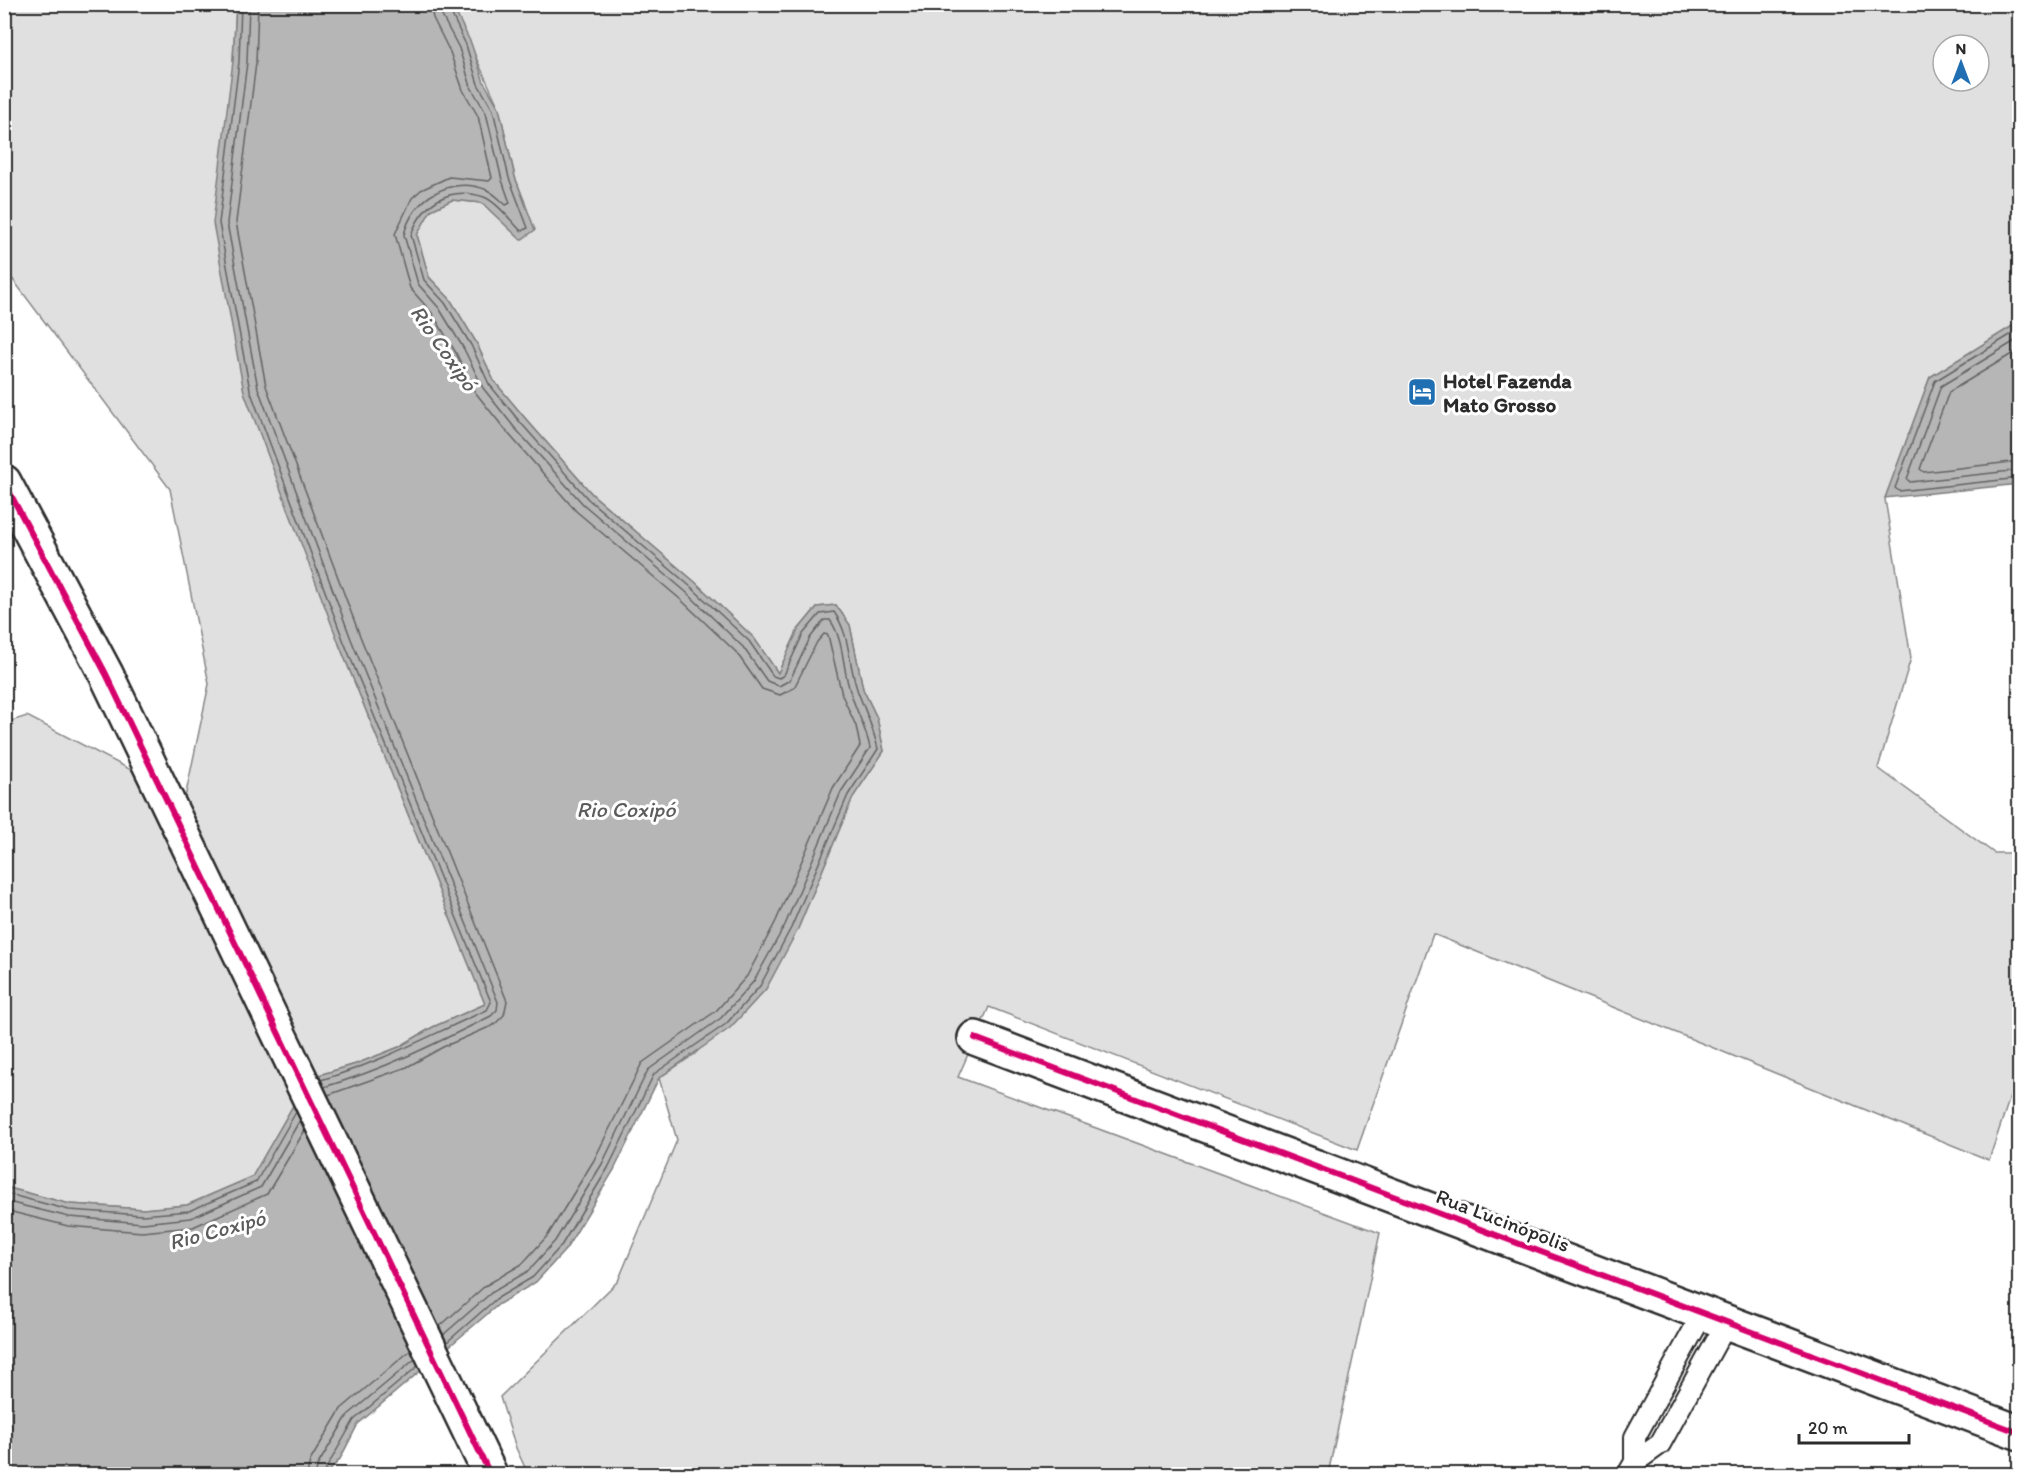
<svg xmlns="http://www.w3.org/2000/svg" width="2024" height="1479" viewBox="0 0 2024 1479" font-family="Itim,sans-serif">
<rect width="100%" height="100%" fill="#fff"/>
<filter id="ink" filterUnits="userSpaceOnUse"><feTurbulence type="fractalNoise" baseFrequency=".0167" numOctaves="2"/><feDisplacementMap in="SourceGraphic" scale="12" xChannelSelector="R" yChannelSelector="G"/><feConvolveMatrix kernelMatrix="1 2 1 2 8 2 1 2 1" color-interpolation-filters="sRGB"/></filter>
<g filter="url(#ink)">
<!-- green -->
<g fill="#e0e0e0" stroke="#868686" stroke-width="1.5" fill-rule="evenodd">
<polygon points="5,5 236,5 233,61 339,644 485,1004 433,1027 399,1047 356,1064 309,1078 252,1177 187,1205 143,1209 70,1204 5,1187 5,723 27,716 185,798 209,684 170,489 5,269"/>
<path d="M 452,5 L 2019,5 L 2019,322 L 1930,377 L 1885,499 L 1911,658 L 1878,768 L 1994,853 L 2019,853 L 2019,1070 L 1989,1160 L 1433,934 L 1357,1150 L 989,1007 L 958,1077 L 1380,1233 L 1328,1474 L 528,1474 L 516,1448 L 500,1397 L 618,1281 L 677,1140 L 659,1078 L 695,1054 L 771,968 L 797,931 L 853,797 L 884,751 L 877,718 L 863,689 L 850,625 L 836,605 L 817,607 L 798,630 L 778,673 L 754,638 L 695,582 L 592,494 L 525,418 L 494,381 L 476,342 L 450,299 L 429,277 L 417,235 L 431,210 L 452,200 L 482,203 L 502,220 L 525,203 L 515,177 L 499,108 ZM 1943,45 L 1979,45 L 1979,81 L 1943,81 Z"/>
</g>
<!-- water -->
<g fill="#b6b6b6" stroke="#7e7e7e" stroke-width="1.5">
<polygon points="236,5 452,5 471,43 484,82 499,108 515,177 535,230 521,240 482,203 452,200 431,210 417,235 429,277 450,299 476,342 494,381 525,418 592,494 695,582 754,638 778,673 798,630 817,607 836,605 850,625 863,689 877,718 884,751 853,797 797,931 766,989 730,1028 659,1078 614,1170 566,1249 536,1282 499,1304 358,1424 340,1459 327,1474 5,1474 5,1187 70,1204 143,1209 187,1205 252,1177 309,1078 356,1064 399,1047 433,1027 485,1004 339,644 244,392 213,223 233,61"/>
<polygon points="2019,322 2019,484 1885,498 1930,377"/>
</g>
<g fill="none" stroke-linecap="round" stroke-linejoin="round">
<!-- shore -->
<g stroke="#636363" stroke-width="1.5">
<path d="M 241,4 L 239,62 L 219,223 L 250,390 L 344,642 L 491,1002 L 487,1010 C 430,1035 382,1062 321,1080"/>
<path d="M 249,4 L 247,62 L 227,223 L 258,388 L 351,639 L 498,1002 L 497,1010 L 491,1016 C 437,1043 383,1070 324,1087"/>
<polyline points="258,4 256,63 236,222 266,386 360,636 507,1001 504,1015 494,1025 443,1047 407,1067 328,1095"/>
<polyline points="430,4 433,18 450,52 463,90 478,116 492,178 489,181 449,177 421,190 412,198 395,234 410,288 432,313 456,353 475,392 507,432 576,511 680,599 736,652 762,689 780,695 794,688 817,642 824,634 828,635 842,695 856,726 860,746 833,788 776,921 747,976 716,1011 642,1063 594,1160 548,1235 522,1264 485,1286 439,1327"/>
<path d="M 439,4 L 442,16 L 459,48 L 471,87 L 486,113 L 502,180 L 510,203 L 506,205 C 500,200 494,193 487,190 C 451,175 412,198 404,235 L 418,284 L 439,308 L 464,349 L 483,388 L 514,427 L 583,504 L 686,592 L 743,647 L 767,681 L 779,686 L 790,680 L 810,638 L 824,620 L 830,620 C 845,641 842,670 851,694 C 857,713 866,728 870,748 L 841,792 L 785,925 L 754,981 L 721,1018 L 648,1070 L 602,1164 L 555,1241 L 528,1271 L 491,1293 L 443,1335"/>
<polyline points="2020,329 1935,381 1895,488 1899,491 2020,478"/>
<polyline points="2020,338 1941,386 1907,479 1910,482 2020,470"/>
<polyline points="2020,349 1949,392 1920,469 1924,472 2020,461"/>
<polyline points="4,1193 69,1210 143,1215 189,1211 256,1182 296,1112"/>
<polyline points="4,1201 69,1217 143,1223 191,1218 261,1187 300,1120"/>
<polyline points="4,1210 68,1226 142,1232 193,1227 267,1194 305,1130"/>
<path d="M 447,1342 L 496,1299 L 533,1277 L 561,1246 L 608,1168 L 654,1074 L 726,1024 L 760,986 L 791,928 L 848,795 L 878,749 C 873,727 866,713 858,692 C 848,665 851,636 834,612 L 820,614 L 803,634 L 784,675 L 779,678 L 773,676 L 749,641 L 691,587 L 588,499 L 520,422 L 489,384 L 471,345 L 445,303 L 424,280 L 411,235 C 423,203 449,185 484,197 C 497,202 511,221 521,231 L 528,228 L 509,178 L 493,110 L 478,84 L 466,45 L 447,4"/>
<polyline points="307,1474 310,1461 341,1409 411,1350"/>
<polyline points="316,1474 317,1466 348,1415 415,1359"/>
<polyline points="323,1474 354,1420 418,1366"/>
</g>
<!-- service casing -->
<g stroke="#2b2b2b" stroke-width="24">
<g id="service">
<polyline points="1635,1462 1660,1444 1727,1322"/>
<polyline points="1628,1474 1635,1462 1635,1437 1703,1313"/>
</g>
</g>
<!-- minor casing -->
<g stroke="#2b2b2b" stroke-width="38">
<polyline id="minor" points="975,1038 2020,1433"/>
</g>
<!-- tertiary casing -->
<g stroke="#2b2b2b" stroke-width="38">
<polyline id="tertiary" points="4,482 106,674 490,1474"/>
</g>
<!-- service -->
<use href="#service" stroke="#fff" stroke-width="20"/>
<!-- minor -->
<use href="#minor" stroke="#fff" stroke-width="33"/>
<!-- tertiary -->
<use href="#tertiary" stroke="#fff" stroke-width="33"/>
<!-- cycleway casing -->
<g stroke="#fff" stroke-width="10">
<g id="cycleway">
<polyline points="4,482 106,674 490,1474"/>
<polyline points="975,1038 2020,1433"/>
</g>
</g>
<!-- cycleway -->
<use href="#cycleway" stroke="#d6006c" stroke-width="6"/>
</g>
</g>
<!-- icons -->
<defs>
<g id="hotel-square" transform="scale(1.5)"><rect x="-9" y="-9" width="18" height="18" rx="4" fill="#1f6fb2" stroke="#fff"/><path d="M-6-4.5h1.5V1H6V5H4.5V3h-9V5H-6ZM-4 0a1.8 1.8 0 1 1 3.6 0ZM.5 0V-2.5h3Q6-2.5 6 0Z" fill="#fff"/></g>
</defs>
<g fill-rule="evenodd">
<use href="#hotel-square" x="1422" y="392"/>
</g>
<g text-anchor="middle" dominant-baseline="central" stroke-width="6" stroke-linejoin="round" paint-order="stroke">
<!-- poi labels -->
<g font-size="21" font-weight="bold" fill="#2b2b2b" stroke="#fff" text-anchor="start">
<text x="1443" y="380">Hotel Fazenda<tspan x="1443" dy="24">Mato Grosso</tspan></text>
</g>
<!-- street labels -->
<g font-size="21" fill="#2b2b2b" stroke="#fff">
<text transform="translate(1503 1220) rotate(21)">Rua Lucinópolis</text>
</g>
<!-- water labels -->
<g font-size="22" font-style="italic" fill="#5c5c5c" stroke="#fff">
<text transform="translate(444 348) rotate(55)">Rio Coxipó</text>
<text x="626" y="809">Rio Coxipó</text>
<text transform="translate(217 1230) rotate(-15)">Rio Coxipó</text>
</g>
</g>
<!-- margin -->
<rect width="2024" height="1479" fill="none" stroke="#fff" stroke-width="24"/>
<rect x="12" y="12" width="2000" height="1455" fill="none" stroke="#2b2b2b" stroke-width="2" filter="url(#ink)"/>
<!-- north arrow -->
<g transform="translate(1961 63)"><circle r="28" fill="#ffffff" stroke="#aaaaaa" stroke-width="1.5"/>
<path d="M0-4.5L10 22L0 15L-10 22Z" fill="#1f6fb2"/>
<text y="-9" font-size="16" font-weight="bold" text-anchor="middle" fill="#2b2b2b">N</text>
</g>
<!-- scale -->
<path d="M1799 1434v9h110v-9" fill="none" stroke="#2b2b2b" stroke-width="3"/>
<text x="1808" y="1434" font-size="18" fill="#2b2b2b" stroke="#ffffff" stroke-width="4.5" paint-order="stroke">20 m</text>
</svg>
